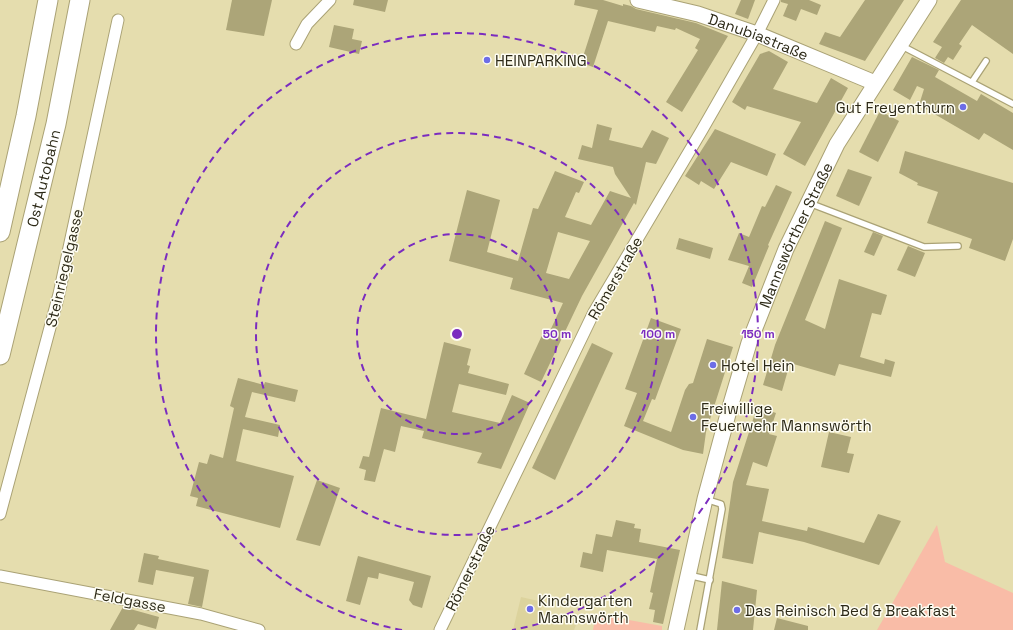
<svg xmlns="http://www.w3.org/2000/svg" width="1013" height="630" viewBox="0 0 1013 630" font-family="'Space Grotesk',sans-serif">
<rect width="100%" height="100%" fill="#e5ddae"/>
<!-- built -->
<polygon fill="#dcd39d" points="521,597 543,602 540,616 576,625 574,630 513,630"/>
<!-- green -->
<g fill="#f9bca7">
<polygon points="937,525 945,562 1013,593 1013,630 877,630"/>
<polygon points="596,614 662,626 662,630 593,630"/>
</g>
<!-- building -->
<g fill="#aca578" fill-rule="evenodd">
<polygon points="232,0 272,0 264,36 226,30"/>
<polygon points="354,0 388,0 385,12 353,5"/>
<polygon points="575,0 603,0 623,6 623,4 631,6 636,9 696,23 728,36 682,112 666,102 698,50 695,48 700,39 676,28 675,30 657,26 655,32 608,21 593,67 581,63 598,10 574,5"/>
<polygon points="741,0 755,0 748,19 735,14"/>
<polygon points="781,0 809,0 821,5 817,15 801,9 796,21 783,16 788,4 781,2"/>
<polygon points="865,0 904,0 865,61 819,44 825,32 840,37"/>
<polygon points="961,0 1013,0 1013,54 972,25 959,44 962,46 953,60 948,57 944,63 935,58 942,47 933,42"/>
<polygon points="334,25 354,29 352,39 362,41 359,54 329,47"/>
<polygon points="769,51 788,62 773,89 817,103 831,78 848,88 805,166 783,154 801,122 747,106 745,110 732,102 760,54"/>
<polygon points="912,57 939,70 935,77 977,101 981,94 1013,113 1013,150 984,133 979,140 919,105 924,89 917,86 910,100 893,90"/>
<polygon points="880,111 899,121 878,162 859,152"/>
<path d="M 597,124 L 612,128 L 609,140 L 642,148 L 652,130 L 669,138 L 656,164 L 646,162 L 636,205 L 634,203 L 582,296 L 541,382 L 524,374 L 544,331 L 549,333 L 563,303 L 510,289 L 513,278 L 449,261 L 467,190 L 500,200 L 487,252 L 518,261 L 533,208 L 538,209 L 555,171 L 584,182 L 579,193 L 576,192 L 565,217 L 591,225 L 610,191 L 631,198 L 615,174 L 613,167 L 578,159 L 582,145 L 592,148 ZM 558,232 L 590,241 L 569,279 L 546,273 Z"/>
<polygon points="715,129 776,154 767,176 731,162 714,189 701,181 699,185 685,176"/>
<polygon points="905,151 1013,183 1013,239 1005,261 969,248 972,239 927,223 938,192 917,185 918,183 899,173"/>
<polygon points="848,169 872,177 859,206 836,196"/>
<polygon points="776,185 792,192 768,245 769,246 752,287 742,283 749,266 728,260 739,233 749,237 762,206 765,207"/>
<polygon points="825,221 842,228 805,320 825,329 839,279 887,295 881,315 872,313 860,357 884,364 885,359 895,362 891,377 839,364 835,376 790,363 782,391 763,385 775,345"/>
<polygon points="873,232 883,236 874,256 864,252"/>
<polygon points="679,238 713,248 710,259 676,249"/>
<polygon points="908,246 925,253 915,277 897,270"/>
<polygon points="651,318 681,329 655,400 652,399 643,421 671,432 685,390 689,384 693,383 707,339 733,347 706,432 703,454 683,450 624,426 637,393 625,389"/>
<polygon points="444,342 471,349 467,365 470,366 468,373 509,384 506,395 459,384 452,412 500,423 512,395 530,403 501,469 477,463 482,453 422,438 424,431 401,426 395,452 384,449 375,482 364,480 366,470 359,468 363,456 369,457 381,408 426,419"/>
<polygon points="592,343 613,353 555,480 532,468"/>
<polygon points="238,378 264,385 265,382 298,390 295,402 252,392 245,417 280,425 278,437 243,429 236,461 294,476 280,528 196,506 198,498 190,496 199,462 207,464 210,454 223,458 234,408 230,406"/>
<polygon points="757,407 776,413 769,434 777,436 767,467 753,462 746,485 769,489 762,521 807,531 808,527 864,543 878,514 901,521 879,565 804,542 759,532 753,564 722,558 733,482"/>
<polygon points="829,432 851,437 847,453 854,454 849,473 821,467"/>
<polygon points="317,480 340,488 320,546 296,540"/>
<polygon points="616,520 635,524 634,528 641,529 639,542 680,550 663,624 653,622 655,610 649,609 653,593 650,592 657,559 607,550 603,572 580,567 583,552 592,554 596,534 612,537"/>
<polygon points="144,553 159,556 158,559 209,570 202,607 188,604 194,577 156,570 153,585 138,582"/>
<polygon points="358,556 431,576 422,608 413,605 409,600 414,582 379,573 378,579 368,577 360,605 346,601"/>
<polygon points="722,581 757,590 753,630 717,630"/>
<polygon points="123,607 159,617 156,629 138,624 134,630 110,630"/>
<polygon points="777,618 808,626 808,630 774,630"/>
</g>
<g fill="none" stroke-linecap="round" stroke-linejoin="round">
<!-- lane casing -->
<g stroke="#aaa275" stroke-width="8">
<g id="lane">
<polyline points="902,46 1013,104"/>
<polyline points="972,82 986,61"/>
<polyline points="809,203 924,247 958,246"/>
<polyline points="688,575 710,580"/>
<polyline points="700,630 722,509 721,504 705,499"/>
</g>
</g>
<!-- street casing -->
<g stroke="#aaa275" stroke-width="13">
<g id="street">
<polyline points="296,44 307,24 330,0"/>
<polyline points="0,514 59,294 118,20"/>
<polyline points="0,576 201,614 259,630"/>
<polyline points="440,630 594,312 702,130 757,34 774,0"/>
</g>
</g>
<!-- secondary casing -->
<g stroke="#aaa275" stroke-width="17">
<g id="secondary">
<path id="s1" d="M 638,0 L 698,14 L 757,34 L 875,83"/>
<path id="s2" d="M 676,630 L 705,499 L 728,414 L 749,343 L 786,249 L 837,144 L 929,0"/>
</g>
</g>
<!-- highway casing -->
<g stroke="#aaa275" stroke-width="21">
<g id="highway">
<polyline points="0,232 26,116 48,0"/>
<path id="s3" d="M 0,355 L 56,124 L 80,0"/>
</g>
</g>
<!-- lane -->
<use href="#lane" stroke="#fff" stroke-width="5.5"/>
<!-- street -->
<use href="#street" stroke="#fff" stroke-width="11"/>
<!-- secondary -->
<use href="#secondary" stroke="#fff" stroke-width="15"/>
<!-- highway -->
<use href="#highway" stroke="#fff" stroke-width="19"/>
</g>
<!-- distance rings -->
<g fill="none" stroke="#7b2cbf" stroke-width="2" stroke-dasharray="7 5">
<circle cx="457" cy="334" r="100"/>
<circle cx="457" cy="334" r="201"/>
<path d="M402 630A301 301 0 1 1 512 630"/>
</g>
<!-- markers -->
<g fill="#6d6de7" stroke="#fefdf3" stroke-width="1.5">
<circle cx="487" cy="60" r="4"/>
<circle cx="963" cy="107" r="4"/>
<circle cx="713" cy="365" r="4"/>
<circle cx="693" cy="417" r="4"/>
<circle cx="530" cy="609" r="4"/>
<circle cx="737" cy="610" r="4"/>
</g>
<g text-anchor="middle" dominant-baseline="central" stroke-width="3" stroke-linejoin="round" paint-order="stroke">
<!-- street labels -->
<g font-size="15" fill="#2c2917" stroke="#fefdf3">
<text stroke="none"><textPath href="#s1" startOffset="126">Danubiastraße</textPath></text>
<text stroke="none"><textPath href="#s3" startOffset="182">Ost Autobahn</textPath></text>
<text stroke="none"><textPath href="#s2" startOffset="414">Mannswörther Straße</textPath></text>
<text transform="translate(64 268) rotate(-77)">Steinriegelgasse</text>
<text transform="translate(615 278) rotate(-60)">Römerstraße</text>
<text transform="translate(470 568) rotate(-64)">Römerstraße</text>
<text transform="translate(130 600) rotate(11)">Feldgasse</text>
</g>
<!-- poi labels -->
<g font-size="15" fill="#2c2917" stroke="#fefdf3" text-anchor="start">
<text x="495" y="60">HEINPARKING</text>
<text x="955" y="107" text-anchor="end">Gut Freyenthurn</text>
<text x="721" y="365">Hotel Hein</text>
<text x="701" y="408">Freiwillige<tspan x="701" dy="17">Feuerwehr Mannswörth</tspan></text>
<text x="538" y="600">Kindergarten<tspan x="538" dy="17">Mannswörth</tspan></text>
<text x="745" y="610">Das Reinisch Bed &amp; Breakfast</text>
</g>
</g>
<circle cx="457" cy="334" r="6" fill="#7b2cbf" stroke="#fefdf3" stroke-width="2"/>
<g font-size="12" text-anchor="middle" font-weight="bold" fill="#7b2cbf" stroke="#fefdf3" stroke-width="3" stroke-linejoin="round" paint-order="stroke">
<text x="557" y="338">50 m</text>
<text x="658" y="338">100 m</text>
<text x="758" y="338">150 m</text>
</g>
</svg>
